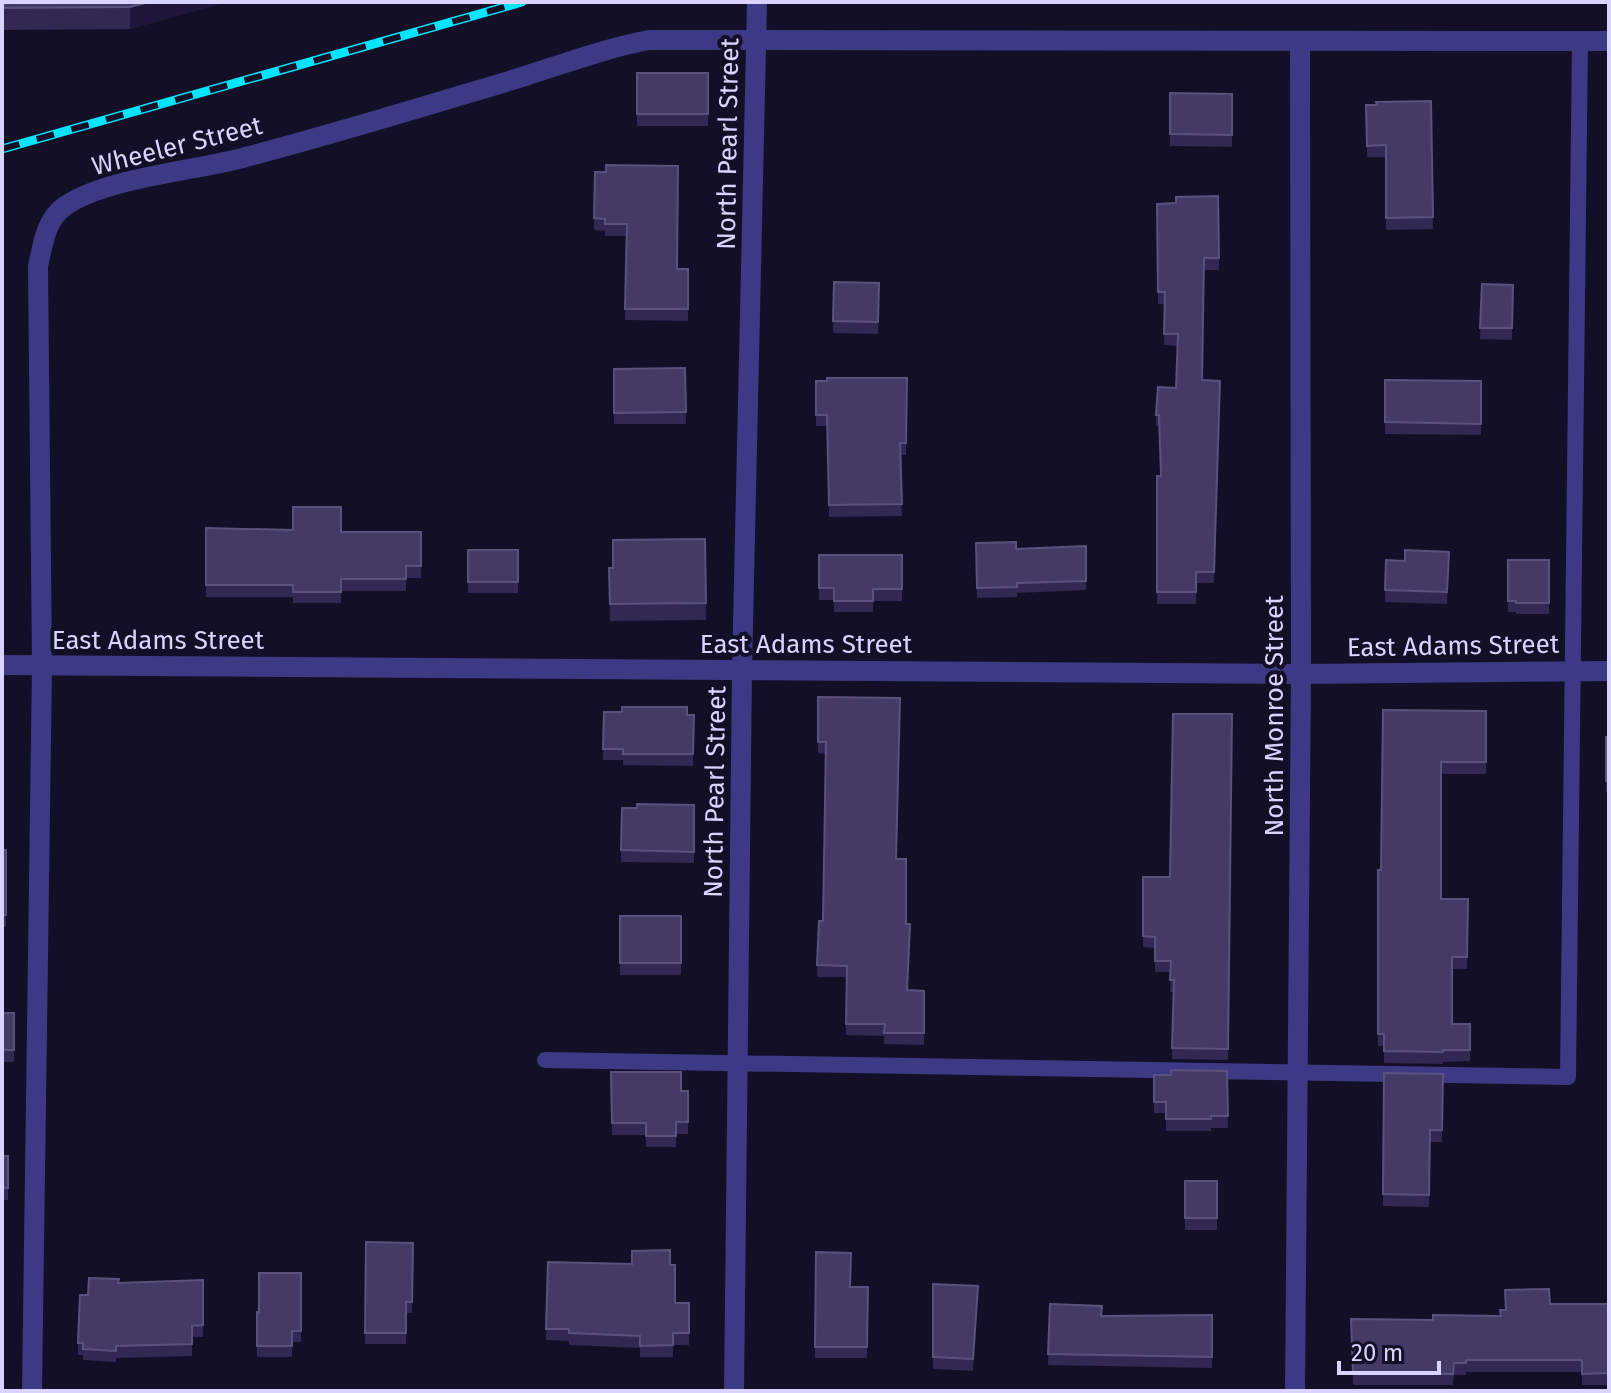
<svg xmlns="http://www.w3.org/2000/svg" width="1611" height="1393" viewBox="0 0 1611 1393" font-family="'Fira Sans',sans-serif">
<rect width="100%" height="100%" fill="#130f26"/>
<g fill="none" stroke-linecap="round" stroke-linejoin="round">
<!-- service -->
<polyline stroke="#3d3a85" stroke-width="16" points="545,1060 1568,1077 1580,41"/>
<!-- minor -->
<g stroke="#3d3a85" stroke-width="20">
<polyline points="2,665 1301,674 1609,671"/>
<path d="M 32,1391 L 42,665 L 38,266 C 43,245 45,220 65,206 C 105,178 195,171 246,157 C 334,134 422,107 509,81 C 556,67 601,49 649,40 L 1609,41"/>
<polyline points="734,1391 742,669 757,2"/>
<polyline points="1295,1391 1301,674 1300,41"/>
</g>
<!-- rail casing -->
<g stroke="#00e5ff" stroke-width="9">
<polyline id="rail" points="2,149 522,2"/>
</g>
<!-- rail -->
<use href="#rail" stroke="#130f26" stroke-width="6" stroke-dasharray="18" stroke-linecap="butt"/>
</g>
<!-- wall -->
<g fill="#312854">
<polygon points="2,2 226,2 130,29 2,30"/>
<rect x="637" y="73" width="71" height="53"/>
<polygon points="1170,93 1232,94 1232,147 1170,146"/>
<polygon points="1431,101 1433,229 1386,230 1386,157 1367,157 1366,105"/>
<polygon points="595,172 677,269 688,269 688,321 625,320 627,236 605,236 605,231 594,230"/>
<polygon points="1218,196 1219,270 1204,270 1202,380 1220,381 1214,583 1196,583 1196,604 1157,604 1157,476 1161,476 1159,426 1156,426 1156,415 1176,388 1178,346 1164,345 1165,304 1158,304 1157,204 1176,203"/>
<polygon points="834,282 879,283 878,334 833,333"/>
<polygon points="1482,284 1513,285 1512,340 1480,339"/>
<polygon points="685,368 686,424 614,424 614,369"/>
<polygon points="907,378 906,455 900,455 902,516 829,517 827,426 816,426 816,381"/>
<polygon points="1385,380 1481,381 1481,435 1385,434"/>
<polygon points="206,528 341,532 421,532 421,578 406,578 406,591 341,591 341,603 293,603 293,597 206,597"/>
<polygon points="705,539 706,620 610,621 609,568 613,568"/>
<polygon points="976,543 1016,549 1086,546 1086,590 1017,593 1017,597 977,598"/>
<rect x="468" y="550" width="50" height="43"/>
<polygon points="1449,552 1447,604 1385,602 1386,560 1405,561"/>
<polygon points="819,555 902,555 902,601 873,601 873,612 834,612 834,600 819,600"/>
<polygon points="1508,560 1549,560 1549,614 1516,614 1516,612 1508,612"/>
<polygon points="818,697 896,859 906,924 908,990 924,991 924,1045 884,1044 884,1036 846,1035 846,977 817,977 819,921 823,921 826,754 818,753"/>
<polygon points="1383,710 1486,711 1486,774 1441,774 1441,899 1468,899 1467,969 1452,969 1452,1024 1470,1024 1470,1061 1443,1062 1443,1064 1384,1063 1384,1046 1378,1046 1378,870 1381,870"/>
<polygon points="604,712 694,715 693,766 623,765 623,760 603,760"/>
<polygon points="1232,714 1228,1060 1172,1059 1173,992 1170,992 1171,972 1155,972 1155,948 1143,947 1143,877 1170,877"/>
<rect x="1606" y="737" width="3" height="55"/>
<polygon points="694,805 694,863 621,862 622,808"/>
<rect x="2" y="850" width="4" height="77"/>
<rect x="620" y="916" width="61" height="59"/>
<polygon points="2,986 2,1013 14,1013 14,1062 2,1062"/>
<polygon points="1227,1071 1228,1128 1211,1128 1211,1131 1166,1131 1166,1113 1154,1113 1154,1075 1171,1075"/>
<polygon points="611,1072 681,1091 688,1091 688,1134 676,1134 676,1147 646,1147 646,1135 612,1135"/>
<polygon points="1384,1073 1443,1074 1442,1142 1430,1142 1429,1207 1383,1206"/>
<rect x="2" y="1156" width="6" height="44"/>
<rect x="1185" y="1181" width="32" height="49"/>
<polygon points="366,1242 413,1243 412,1313 406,1313 406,1344 365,1344"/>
<polygon points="816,1252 850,1287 868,1287 867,1358 815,1358"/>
<polygon points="548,1262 670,1265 675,1303 689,1303 689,1345 673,1345 673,1357 640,1357 640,1348 569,1345 569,1341 546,1340"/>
<polygon points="301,1273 301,1342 292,1342 292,1357 257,1357 257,1312 259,1312"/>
<polygon points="203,1280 203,1337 192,1337 192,1356 116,1358 116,1362 83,1360 83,1355 78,1355 78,1343 88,1295 118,1283"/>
<polygon points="933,1284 978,1297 973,1371 933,1369"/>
<polygon points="1050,1304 1102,1316 1212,1315 1212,1368 1048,1365"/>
<polygon points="1550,1304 1609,1304 1609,1385 1582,1385 1582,1372 1466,1372 1466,1375 1454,1375 1453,1385 1353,1385 1351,1319 1433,1320 1501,1316 1505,1310"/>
</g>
<!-- shaded-wall -->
<polygon fill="#1d163a" points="149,2 226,2 130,29 130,7"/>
<!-- building -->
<g fill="#433a66" stroke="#5a527e" stroke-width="2">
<polygon points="2,2 149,2 130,7 2,8"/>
<rect x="637" y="73" width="71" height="41"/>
<polygon points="1170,93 1232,94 1232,135 1170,134"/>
<polygon points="1431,101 1433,217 1386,218 1386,145 1367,146 1366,105 1377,105 1376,102"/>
<polygon points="606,165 678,166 677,269 688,269 688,309 625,309 627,224 605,224 605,219 594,218 595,172 606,172"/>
<polygon points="1218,196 1219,258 1204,258 1202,380 1220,381 1214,572 1196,572 1196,592 1157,592 1157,476 1161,476 1159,415 1156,415 1158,387 1176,388 1178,334 1164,334 1165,292 1158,292 1157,204 1176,203 1176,197"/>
<polygon points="834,282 879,283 878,322 833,321"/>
<polygon points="1482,284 1513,285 1512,328 1480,328"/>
<polygon points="685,368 686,412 614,413 614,369"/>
<polygon points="827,378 907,378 906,443 900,443 902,504 829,505 827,415 816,415 816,381 827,381"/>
<polygon points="1385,380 1481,381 1481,424 1385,422"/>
<polygon points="293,507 341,507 341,532 421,532 421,566 406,566 406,579 341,579 341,592 293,592 293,585 206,585 206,528 293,530"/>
<polygon points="705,539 706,603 610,604 609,568 613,568 613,540"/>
<polygon points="1016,542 1016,549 1086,546 1086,581 1017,583 1017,587 977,588 976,543"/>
<rect x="468" y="550" width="50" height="32"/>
<polygon points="1405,550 1449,552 1447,592 1385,590 1386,560 1405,561"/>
<polygon points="819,555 902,555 902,589 873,589 873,601 834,601 834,588 819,588"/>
<polygon points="1508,560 1549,560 1549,603 1516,603 1516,601 1508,601"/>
<polygon points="818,697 900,698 896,859 906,859 906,924 910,924 907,990 924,991 924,1033 884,1033 885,1024 846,1024 847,966 817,965 819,921 823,921 826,742 818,742"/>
<polygon points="622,707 687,707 687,715 694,715 693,754 623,754 623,749 603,749 604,712 622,712"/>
<polygon points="1383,710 1486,711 1486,762 1441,762 1441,899 1468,899 1467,957 1452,957 1452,1024 1470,1024 1470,1050 1443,1050 1443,1052 1384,1051 1384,1034 1378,1034 1378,870 1381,870"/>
<polygon points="1173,714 1232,714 1228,1049 1172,1048 1174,980 1170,980 1171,961 1155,961 1155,937 1143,936 1143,877 1170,877"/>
<rect x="1606" y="737" width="3" height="44"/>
<polygon points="637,804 694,805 694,852 621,850 622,808 637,808"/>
<rect x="2" y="850" width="4" height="65"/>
<rect x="620" y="916" width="61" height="47"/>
<polygon points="2,986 2,1013 14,1013 14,1050 2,1050"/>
<polygon points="1171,1070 1227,1071 1228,1116 1211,1116 1211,1119 1166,1119 1166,1102 1154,1102 1154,1075 1171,1075"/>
<polygon points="611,1072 681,1072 681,1091 688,1091 688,1122 676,1122 676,1136 646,1136 646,1123 612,1123"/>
<polygon points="1384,1073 1443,1074 1442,1130 1430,1130 1429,1195 1383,1194"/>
<rect x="2" y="1156" width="6" height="32"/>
<rect x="1185" y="1181" width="32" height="37"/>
<polygon points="366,1242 413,1243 412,1302 406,1302 406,1333 365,1333"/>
<polygon points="670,1250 670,1265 675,1265 675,1303 689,1303 689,1333 673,1333 673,1345 640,1346 640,1336 569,1333 569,1329 546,1329 548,1262 632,1264 632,1251"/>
<polygon points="816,1252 851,1253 850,1287 868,1287 867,1347 815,1347"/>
<polygon points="259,1273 301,1273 301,1331 292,1331 292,1346 257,1346 257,1312 259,1312"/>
<polygon points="89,1278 119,1279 118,1283 203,1280 203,1325 192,1326 192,1344 116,1346 116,1351 83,1349 83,1343 78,1343 80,1295 88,1295"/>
<polygon points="933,1284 978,1286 973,1359 933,1357"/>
<polygon points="1549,1289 1550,1304 1609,1304 1609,1373 1582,1374 1582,1360 1466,1360 1466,1363 1454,1363 1453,1374 1353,1373 1351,1319 1433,1320 1433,1315 1501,1316 1500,1310 1506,1310 1505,1290"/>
<polygon points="1050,1304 1102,1306 1101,1316 1212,1315 1212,1357 1048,1354"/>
</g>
<g text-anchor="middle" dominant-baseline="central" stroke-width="8" stroke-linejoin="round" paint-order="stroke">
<!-- street labels -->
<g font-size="26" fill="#d9d4ff" stroke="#130f26">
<text transform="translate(728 144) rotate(-89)">North Pearl Street</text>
<text transform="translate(177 146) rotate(-14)">Wheeler Street</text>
<text x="158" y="640">East Adams Street</text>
<text x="806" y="644">East Adams Street</text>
<text transform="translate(1453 646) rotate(-1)">East Adams Street</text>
<text transform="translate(1274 716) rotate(-90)">North Monroe Street</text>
<text transform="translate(715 792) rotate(-89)">North Pearl Street</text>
</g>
</g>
<!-- border -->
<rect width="1611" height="1393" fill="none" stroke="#d9d4ff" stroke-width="8"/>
<!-- scale -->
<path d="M1339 1361v12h100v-12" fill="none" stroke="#d9d4ff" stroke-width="4"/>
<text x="1351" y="1361" font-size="24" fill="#d9d4ff" stroke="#130f26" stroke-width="6" paint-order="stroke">20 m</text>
</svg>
